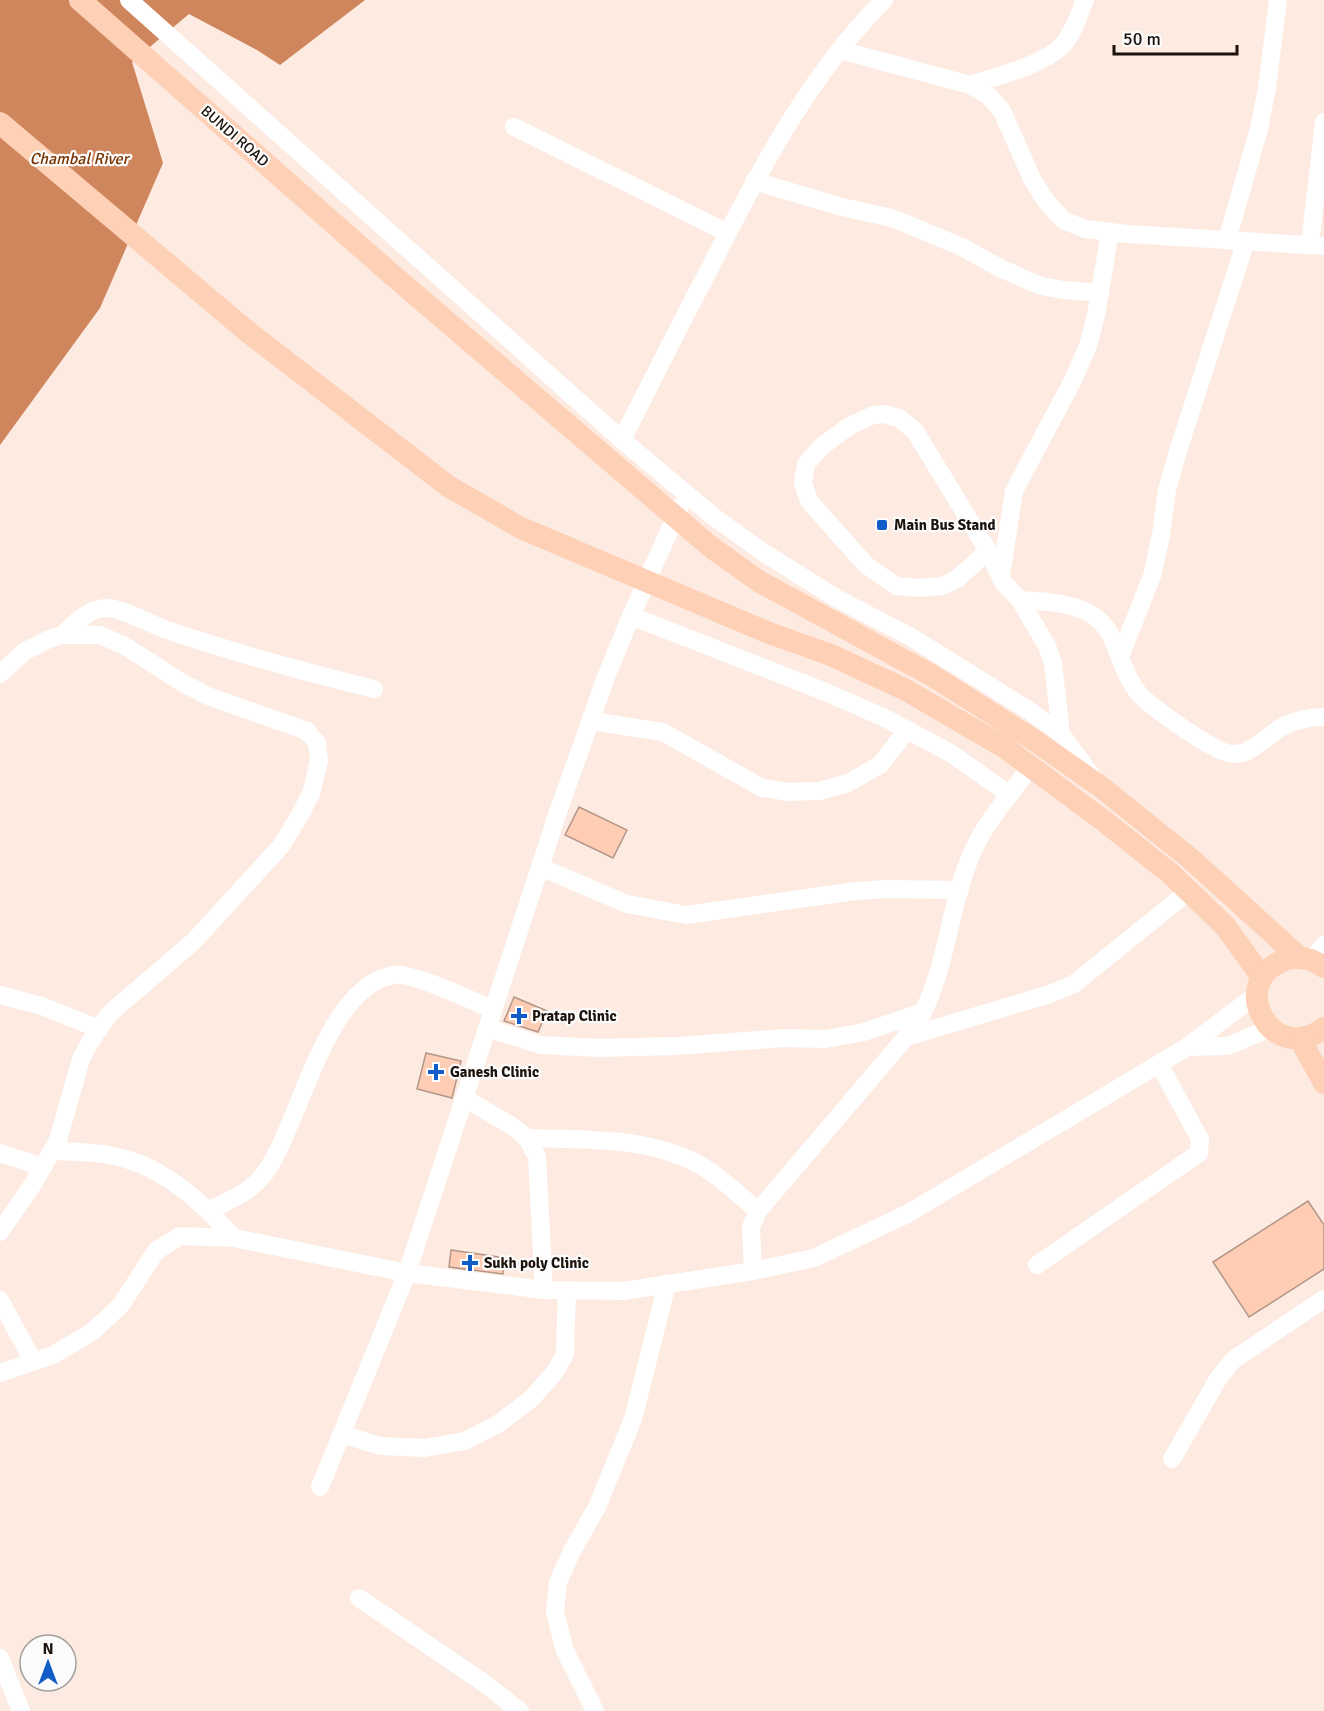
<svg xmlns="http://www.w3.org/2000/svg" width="1324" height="1711" viewBox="0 0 1324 1711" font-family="Signika,sans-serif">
<rect width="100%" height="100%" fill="#fdeae1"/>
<!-- water -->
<polygon fill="#d0865c" points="0,0 365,0 280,65 257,50 189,14 132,62 163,163 100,308 0,445"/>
<!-- building -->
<g fill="#fecdb4" stroke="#b39687" stroke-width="1.5">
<polygon points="579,807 627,830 613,858 565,835"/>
<polygon points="514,997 547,1011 538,1032 504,1021"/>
<polygon points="426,1053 461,1061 452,1098 417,1089"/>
<polygon points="1308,1201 1324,1225 1324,1269 1249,1317 1213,1262"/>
<polygon points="451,1250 505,1258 503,1274 449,1267"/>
</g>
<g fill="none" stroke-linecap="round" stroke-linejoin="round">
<!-- minor -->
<g stroke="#fff" stroke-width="18">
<polyline points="129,0 622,440 714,517 764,553 836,598 911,637 1030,711 1061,734 1092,776"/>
<polyline points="840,50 970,85 989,96 1002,111 1032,179 1046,201 1063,220 1085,229 1128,234 1324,246"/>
<path d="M 970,85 C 997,76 1041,66 1062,46 C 1073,34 1079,15 1085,0"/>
<polyline points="514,127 728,233"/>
<polyline points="754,181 842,207 892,218 962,247 1000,268 1041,286 1064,290 1100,293"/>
<polyline points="1227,240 1259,129 1267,88 1278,0"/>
<polyline points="1310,244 1324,122"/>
<path d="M 622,440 C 652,380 682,321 713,262 C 760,169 810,74 884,0"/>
<polyline points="988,551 957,579 943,586 919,588 896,586 866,565 809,501 803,483 806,464 821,447 848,427 873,415 884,414 899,418 915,431 988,551 1003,582 1020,600 1047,646 1053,663 1061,734"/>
<polyline points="1001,575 1014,491 1072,382 1088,346 1096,315 1110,232"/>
<path d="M 1020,600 C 1043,601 1081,603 1099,620 C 1115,634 1118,658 1128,676 C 1131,683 1136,690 1140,695 C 1153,708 1216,754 1233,754 C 1252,755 1268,734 1284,726 C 1295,720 1312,717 1324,717"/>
<polyline points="631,616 823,691 885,718 952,754 1010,795"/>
<path d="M 62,635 C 74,624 90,607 108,608 C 120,608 153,625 167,630 C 235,653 304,672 374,689"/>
<polyline points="1120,657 1152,576 1161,535 1167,490 1178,451 1246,241"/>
<polyline points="0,674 25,651 49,639 62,635 100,635 125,646 181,682 208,696 307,731 317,743 319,760 312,791 300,815 281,846 194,941 109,1014 90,1042 81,1059 58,1140 33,1184 0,1232"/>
<polyline points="591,721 663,732 762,788 789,792 819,791 848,783 880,765 907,730"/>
<polyline points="540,867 627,904 686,915 856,891 886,889 960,890"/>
<polyline points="1312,960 1324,945"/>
<polyline points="0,995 42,1006 99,1029"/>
<polyline points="487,1028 541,1045 598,1048 677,1046 785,1038 826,1039 864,1032 923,1012"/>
<polyline points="906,1037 1047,995 1074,984 1189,891"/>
<polyline points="1187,1047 1228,1046 1270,1028"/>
<polyline points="464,1098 512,1126 527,1138 537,1157 544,1290"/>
<path d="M 527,1138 C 587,1140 645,1136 700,1165 C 721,1177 740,1196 758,1211"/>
<path d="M 52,1151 C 77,1152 102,1152 126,1159 C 170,1172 204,1205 234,1238"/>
<polyline points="0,1153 43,1167"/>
<path d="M 209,1210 C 229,1201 251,1192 265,1173 C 301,1122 325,986 394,975 C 412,972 473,1001 493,1010"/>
<polyline points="1037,1265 1199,1153 1200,1139 1159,1064"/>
<path d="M 753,1271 L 751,1227 L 758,1211 L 906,1037 C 912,1028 919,1020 924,1010 C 948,960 950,902 973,851 C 986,821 1011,794 1030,767"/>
<polyline points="0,1300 33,1361"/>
<polyline points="0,1373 53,1355 92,1332 121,1305 156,1251 180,1236 234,1238 407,1273 544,1290 623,1291 753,1271 814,1258 907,1214 1082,1110 1187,1047 1256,995"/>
<polyline points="341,1434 380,1446 425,1448 465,1441 498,1424 531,1399 555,1372 565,1354 567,1290"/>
<polyline points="1172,1459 1218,1379 1233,1360 1324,1299"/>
<polyline points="320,1487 407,1273 559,809 606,677 631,616 680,507"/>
<polyline points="359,1598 484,1683 520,1711"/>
<polyline points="0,1658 21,1711"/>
<polyline points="595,1711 565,1651 555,1612 558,1582 572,1551 597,1507 633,1419 667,1284"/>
</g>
<!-- major -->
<g stroke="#fed0b6" stroke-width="22">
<polyline points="80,0 390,273 712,548 760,582 931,675 1034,740 1101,787 1192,860 1300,958"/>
<polyline points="0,123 248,332 448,486 521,528 769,633 831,655 906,690 1004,747 1104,821 1171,874 1225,926 1262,977"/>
<path d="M 1324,967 C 1313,959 1298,955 1285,960 C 1225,981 1272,1068 1324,1028"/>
<polyline points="1300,1039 1324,1083"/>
</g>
</g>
<!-- markers -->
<g fill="#125cc7" stroke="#fcfcfc" stroke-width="2">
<rect x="876" y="519" width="12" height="12" rx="3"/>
<path d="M516 1007h6v6h6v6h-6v6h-6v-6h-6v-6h6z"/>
<path d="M433 1063h6v6h6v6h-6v6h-6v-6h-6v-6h6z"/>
<path d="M467 1254h6v6h6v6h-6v6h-6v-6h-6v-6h6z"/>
</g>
<g text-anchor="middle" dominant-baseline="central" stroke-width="4.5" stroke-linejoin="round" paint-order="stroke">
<!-- street labels -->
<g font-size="15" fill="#1d130d" stroke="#fcfcfc">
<text transform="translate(235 136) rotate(41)">BUNDI ROAD</text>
</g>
<!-- poi labels -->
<g font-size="15" font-weight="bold" fill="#1d130d" stroke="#fcfcfc" text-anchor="start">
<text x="894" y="525">Main Bus Stand</text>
<text x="532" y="1016">Pratap Clinic</text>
<text x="450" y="1072">Ganesh Clinic</text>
<text x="484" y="1263">Sukh poly Clinic</text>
</g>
<!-- water labels -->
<g font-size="16" font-style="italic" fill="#783400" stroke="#fcfcfc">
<text x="79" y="159">Chambal River</text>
</g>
</g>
<!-- north arrow -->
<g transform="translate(48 1663)"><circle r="28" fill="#fcfcfc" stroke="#a39f9c" stroke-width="1.5"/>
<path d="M0-4.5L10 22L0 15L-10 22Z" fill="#125cc7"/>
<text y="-9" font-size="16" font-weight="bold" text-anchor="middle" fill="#1d130d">N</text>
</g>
<!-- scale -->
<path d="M1114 45v9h123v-9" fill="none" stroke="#1d130d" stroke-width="3"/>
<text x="1123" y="45" font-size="18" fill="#1d130d" stroke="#fcfcfc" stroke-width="4.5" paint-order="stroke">50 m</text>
</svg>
